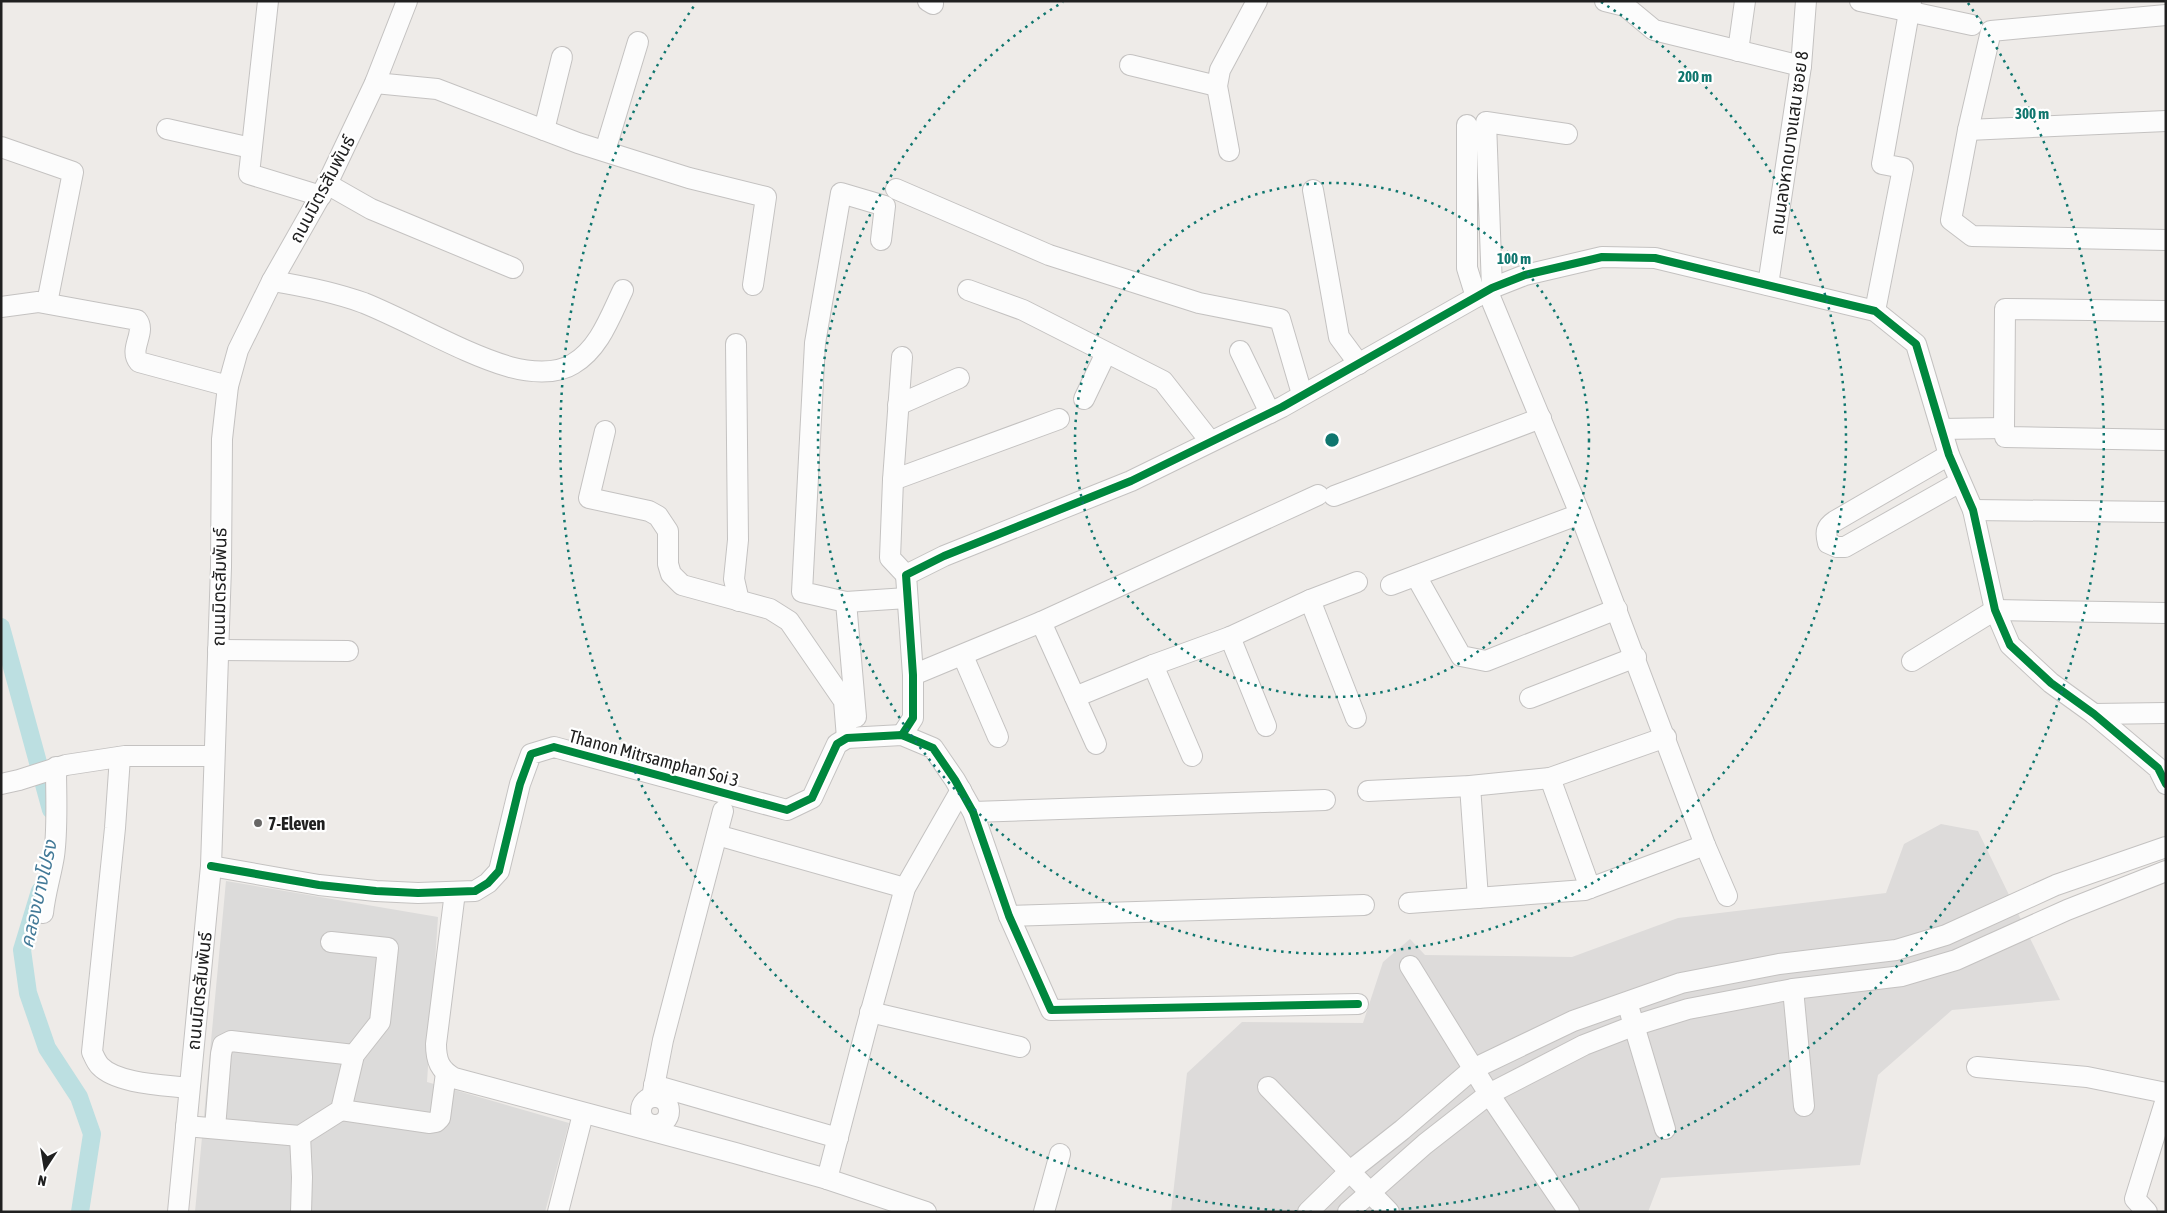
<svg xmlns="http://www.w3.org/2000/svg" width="2167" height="1213" viewBox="0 0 2167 1213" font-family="'Asap Condensed','Noto Sans Thai',sans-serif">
<rect width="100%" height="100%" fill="#eeebe8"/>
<!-- residential -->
<polygon fill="#dddbda" points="1941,824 1978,831 2060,1000 1952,1010 1878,1075 1860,1165 1661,1178 1648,1212 1171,1212 1187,1073 1242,1022 1363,1023 1383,962 1410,939 1425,955 1572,957 1678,918 1886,893 1904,844"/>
<!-- religious -->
<polygon fill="#dcdbda" points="226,881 438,917 427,1082 569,1123 545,1212 195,1212"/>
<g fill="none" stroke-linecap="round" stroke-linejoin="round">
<!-- canal -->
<g stroke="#bcdfe1" stroke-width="18">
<polyline points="1,627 51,810"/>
<polyline points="40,891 22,950 28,993 47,1048 79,1097 92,1134 80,1212"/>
</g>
<!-- minor casing -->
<g stroke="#c4c2c1" stroke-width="22">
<g id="minor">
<polyline points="268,1 249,174 321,196"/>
<polyline points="928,1 933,4"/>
<polyline points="1605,1 1625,6 1654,30 1801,66"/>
<polyline points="1860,1 1972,25"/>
<polyline points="2166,15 1991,31 1968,130 1951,220 1972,236 2166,240"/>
<polyline points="1738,51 1745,1"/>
<polyline points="1130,65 1217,86"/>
<polyline points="375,83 437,89 578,143 689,178 766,197 753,285"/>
<polyline points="1467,125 1467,268 1476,297"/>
<polyline points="167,129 251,148"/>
<polyline points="544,130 562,57"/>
<polyline points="1968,130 2166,121"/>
<polyline points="1,147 73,172 47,303"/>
<polyline points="605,151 638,42"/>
<polyline points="1229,151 1217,86 1220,70 1257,1"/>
<polyline points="327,184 371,209 513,268"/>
<polyline points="896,189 1049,255 1199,303 1280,319 1302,394"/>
<polyline points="1313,190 1339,337 1359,364"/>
<polyline points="881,240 885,206 841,193 815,343 802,592 846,602 907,598"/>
<path d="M 272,281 C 303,286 334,292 364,303 C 411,322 462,353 510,367 C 528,372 556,375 573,364 C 599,349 610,317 623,290"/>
<polyline points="1768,285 1801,66 1806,1"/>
<polyline points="1492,288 1486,122 1567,134"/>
<polyline points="968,290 1023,310 1163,381 1210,441"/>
<polyline points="1488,292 1580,514 1705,845 1727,896"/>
<path d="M 1,307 L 38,302 L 137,320 C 147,332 128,349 139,362 L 228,386"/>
<polyline points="1875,311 1903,168 1882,164 1911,1"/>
<polyline points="2166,311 2005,309 2004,428 2005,437 2166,440"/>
<polyline points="736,344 738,540 734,579 739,601"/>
<polyline points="1240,351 1270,413"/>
<polyline points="902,357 893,480 890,558 906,575"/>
<polyline points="1084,399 1106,353"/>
<polyline points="898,405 959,378"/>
<polyline points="1941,429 2004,428"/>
<polyline points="605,431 589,498 649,511 658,516 668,531 668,564 671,574 682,585 770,609 789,621 844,701 847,738"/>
<path d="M 1949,455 L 1835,521 C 1826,527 1825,532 1828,543 L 1837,547 L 1845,547 L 1960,482"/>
<polyline points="893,480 1059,419"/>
<polyline points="1334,496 1541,418"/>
<polyline points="1973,510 2166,512"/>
<polyline points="1416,576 1461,656 1486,661 1617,609"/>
<polyline points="1391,585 1580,514"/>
<polyline points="1310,600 1356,718"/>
<polyline points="846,602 856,717"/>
<polyline points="1041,622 1096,744"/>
<polyline points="1230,637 1266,726"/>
<polyline points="218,650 348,651"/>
<polyline points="963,656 998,737"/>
<polyline points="1912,661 1995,610 2166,613"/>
<polyline points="1153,665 1192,756"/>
<polyline points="913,675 1041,622 1318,495"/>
<polyline points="1075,697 1153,665 1230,637 1310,600 1357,582"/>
<polyline points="1530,698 1636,657"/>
<polyline points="2094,714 2166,713"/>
<polyline points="902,735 913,718 913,675 906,575 944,556 1131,481 1282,407 1492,288 1525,275 1602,257 1655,258 1875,311 1916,344 1949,455 1973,510 1995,610 2010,645 2051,683 2094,714 2158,768 2166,784"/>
<path d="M 120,757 L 115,828 L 92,1052 C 94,1056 96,1062 100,1066 C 117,1084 165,1085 189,1088"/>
<polyline points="1550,778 1590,888"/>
<polyline points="1,784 19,780 66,765 125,756 214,756"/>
<polyline points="1470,786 1478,898"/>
<polyline points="1368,791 1470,786 1550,778 1666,737"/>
<polyline points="973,812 1325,800"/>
<polyline points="717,835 905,888"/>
<polyline points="211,866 319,885 376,891 418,893 475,891 488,883 499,871 520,784 531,754 554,747 787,810 812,798 837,744 847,738 902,735 933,748 955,780 973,812 1009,916 1051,1010 1358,1004"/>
<path d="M 455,892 L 436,1044 C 436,1061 440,1070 454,1078 L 735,1153 L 827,1179 L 926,1212"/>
<polyline points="1409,903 1585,890 1705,845"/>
<path d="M 43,913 C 45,893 51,875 54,856 C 58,827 56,797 56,767"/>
<polyline points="1009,916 1364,905"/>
<polyline points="1410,966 1489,1094 1569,1212"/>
<polyline points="1793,989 1804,1106"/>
<polyline points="870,1012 1020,1047"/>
<polyline points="1630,1012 1665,1129"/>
<polyline points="1977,1067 2087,1077 2166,1093"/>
<polyline points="654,1085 838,1138"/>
<polyline points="1268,1087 1389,1212"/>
<circle cx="655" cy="1111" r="14"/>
<polyline points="652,1097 663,1040 723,811"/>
<polyline points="341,1110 430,1123 436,1122 440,1118 446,1073"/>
<polyline points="186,1126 300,1136 341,1110 354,1055 380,1022 388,948 331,942"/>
<polyline points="215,1128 221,1054 223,1045 231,1041 354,1055"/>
<polyline points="300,1136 302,1177 301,1212"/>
<polyline points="827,1179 866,1029 905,888 961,790"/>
<polyline points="178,1212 211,866 221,567 222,439 228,386 238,350 272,281 327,184 375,83 407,1"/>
<polyline points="558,1212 583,1114"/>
<polyline points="1044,1212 1060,1154"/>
<polyline points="1308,1212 1350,1171 1402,1130 1473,1069 1573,1021 1681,983 1779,964 1896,950 1946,935 2056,885 2166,847"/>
<polyline points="1348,1212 1425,1144 1489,1094 1584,1045 1633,1026 1688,1009 1793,989 1902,976 1956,960 2067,910 2166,871"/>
<polyline points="2147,1212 2135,1199 2166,1099"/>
</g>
</g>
<!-- minor -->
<use href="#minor" stroke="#fcfcfc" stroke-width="20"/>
<!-- cycleway casing -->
<g stroke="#fff" stroke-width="11">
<g id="cycleway">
<polyline points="902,735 913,718 913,675 906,575 944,556 1131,481 1282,407 1492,288 1525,275 1602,257 1655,258 1875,311 1916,344 1949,455 1973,510 1995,610 2010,645 2051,683 2094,714 2158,768 2166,784"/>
<polyline points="211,866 319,885 376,891 418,893 475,891 488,883 499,871 520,784 531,754 554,747 787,810 812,798 837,744 847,738 902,735 933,748 955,780 973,812 1009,916 1051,1010 1358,1004"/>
</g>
</g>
<!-- cycleway -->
<use href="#cycleway" stroke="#00873e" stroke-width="8"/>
</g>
<!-- distance rings -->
<g fill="none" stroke="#0f766e" stroke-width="2.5" stroke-dasharray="2.5 5">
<circle cx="1332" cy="440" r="257"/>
<path d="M1601 2A514 514 0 1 1 1063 2"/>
<path d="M1312 1212A772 772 0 0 1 696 3M1968 3A772 772 0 0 1 1352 1212"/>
</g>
<!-- markers -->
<circle fill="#686766" stroke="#fff" stroke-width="2" cx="258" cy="823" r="5"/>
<g text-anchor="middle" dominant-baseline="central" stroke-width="4.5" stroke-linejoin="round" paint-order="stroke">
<!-- street labels -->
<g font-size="18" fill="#202020" stroke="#fff">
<text transform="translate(1789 143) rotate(-82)">ถนนลงหาดบางแสน ซอย 8</text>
<text transform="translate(322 189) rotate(-62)">ถนนมิตรสัมพันธ์</text>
<text transform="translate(219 587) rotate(-89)">ถนนมิตรสัมพันธ์</text>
<text transform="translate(654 758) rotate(15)">Thanon Mitrsamphan Soi 3</text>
<text transform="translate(199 991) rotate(-84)">ถนนมิตรสัมพันธ์</text>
</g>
<!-- poi labels -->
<g font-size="18" font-weight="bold" fill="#202020" stroke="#fff" text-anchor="start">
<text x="268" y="823">7-Eleven</text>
</g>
<!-- water labels -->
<g font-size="19" font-style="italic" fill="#437a98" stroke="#fff">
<text transform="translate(38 894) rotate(-77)">คลองบางโปรง</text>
</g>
</g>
<circle cx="1332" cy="440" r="8" fill="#0f766e" stroke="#fff" stroke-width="2.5"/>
<g font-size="15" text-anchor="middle" font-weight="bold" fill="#0f766e" stroke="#fff" stroke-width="4.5" stroke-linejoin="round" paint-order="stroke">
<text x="1695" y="82">200 m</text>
<text x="2032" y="119">300 m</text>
<text x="1514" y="264">100 m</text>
</g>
<!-- border -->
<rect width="2167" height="1213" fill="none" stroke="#202020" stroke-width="5"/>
<!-- north arrow -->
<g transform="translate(45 1168) rotate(192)" stroke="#ffffff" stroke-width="4" paint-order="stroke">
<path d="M0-4L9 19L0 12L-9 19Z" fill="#202020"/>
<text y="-8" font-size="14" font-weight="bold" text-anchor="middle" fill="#202020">N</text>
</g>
</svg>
